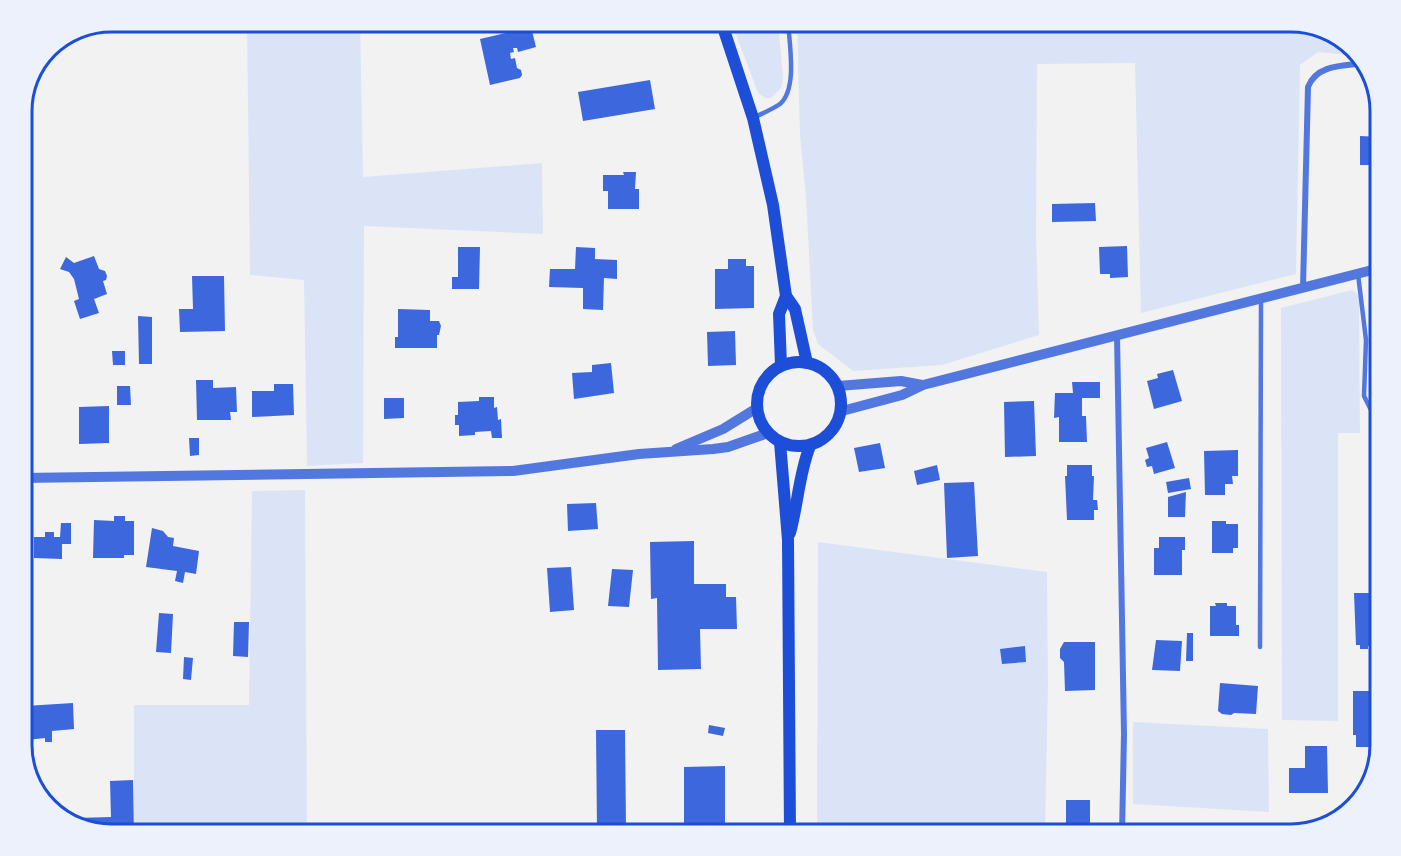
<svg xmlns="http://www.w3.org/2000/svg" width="1401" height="856" viewBox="0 0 1401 856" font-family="'Source Sans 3',sans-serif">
<rect width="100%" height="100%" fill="#f2f2f2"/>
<!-- green -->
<g fill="#dbe4f7">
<polygon points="247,21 360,21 363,177 542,163 543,234 364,226 363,463 307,466 304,280 250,275"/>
<polygon points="731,21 778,21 783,78 781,88 771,98 765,98 758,93"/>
<polygon points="797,21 1290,21 1335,33 1358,56 1318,52 1300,65 1296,274 1141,313 1135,63 1037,64 1036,233 1039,335 942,365 853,371 818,344 813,330 806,197 800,136"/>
<polygon points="1352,290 1357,293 1359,298 1360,433 1338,433 1338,721 1282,720 1281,308"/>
<polygon points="305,490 307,835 134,835 134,705 249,705 252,491"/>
<polygon points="818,542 1047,572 1048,683 1045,835 817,835"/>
<polygon points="1133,722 1268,729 1269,812 1133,804"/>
</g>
<!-- building -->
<g fill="#3d67dc">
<polygon points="531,27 536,47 518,52 517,48 513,48 514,52 510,53 511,59 515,58 517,68 521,70 522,75 520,78 490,85 480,39"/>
<polygon points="650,80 655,109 583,121 578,92"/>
<polygon points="1360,136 1380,137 1380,165 1360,165"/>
<polygon points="623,172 636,172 635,189 639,189 639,209 608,209 608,191 603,191 603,175 624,175"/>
<polygon points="1095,203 1096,221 1052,222 1052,204"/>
<polygon points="1127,246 1128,277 1110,278 1110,274 1100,274 1099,247"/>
<polygon points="458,247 480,247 479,289 452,289 452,277 458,277"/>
<polygon points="576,247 595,248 595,259 617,260 617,279 604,278 603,310 583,309 583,288 549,287 550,269 575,269"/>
<polygon points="94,256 99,269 105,271 107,276 106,280 103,281 107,294 94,299 99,313 80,319 74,301 79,299 74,279 69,272 60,269 66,257 74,263"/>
<polygon points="728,259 746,259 746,266 754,266 754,308 715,309 715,269 728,269"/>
<polygon points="192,276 224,276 225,331 180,332 179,309 193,309"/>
<polygon points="398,309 430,310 430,321 439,321 441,326 439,335 437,335 437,348 395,348 395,337 398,337"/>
<polygon points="138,316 152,317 152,364 139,364"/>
<polygon points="735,331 736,365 708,366 707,332"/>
<polygon points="112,351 125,351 125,365 113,365"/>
<polygon points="611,363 614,393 574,399 572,373 592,372 592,365"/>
<polygon points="1173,370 1182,401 1154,409 1147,381 1158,378 1157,374"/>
<polygon points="196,380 213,380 213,388 236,387 237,412 230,412 231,420 197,420"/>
<polygon points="1072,382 1100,382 1100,398 1082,398 1082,416 1086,416 1087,442 1059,442 1059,417 1054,418 1055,393 1073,393"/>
<polygon points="274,384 293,384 294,415 252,417 252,391 274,391"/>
<polygon points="117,386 130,386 131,405 117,405"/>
<polygon points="479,397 494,397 494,408 497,407 498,420 501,419 502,438 492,438 491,431 475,432 475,435 459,436 459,425 455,425 455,415 458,415 458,402 479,401"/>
<polygon points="384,398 404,398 404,418 384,419"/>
<polygon points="1034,401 1036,456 1005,457 1004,402"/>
<polygon points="109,406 109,443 79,444 79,407"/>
<polygon points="189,438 199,438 199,455 190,456"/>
<polygon points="1167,442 1175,468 1154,474 1152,466 1147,467 1145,460 1149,458 1146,448"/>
<polygon points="880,443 885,468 859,472 854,448"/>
<polygon points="1238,450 1238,476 1232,476 1233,484 1225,484 1225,495 1205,495 1204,451"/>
<polygon points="937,465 940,480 917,485 914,471"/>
<polygon points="1067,465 1092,465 1092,476 1094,476 1093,500 1097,500 1098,510 1094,510 1094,520 1067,520 1065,476 1067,476"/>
<polygon points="1189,478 1191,489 1168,493 1166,482"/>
<polygon points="974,482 978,556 947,558 944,483"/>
<polygon points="1186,492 1185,517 1168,517 1168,497"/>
<polygon points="596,503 598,529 568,531 567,504"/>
<polygon points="114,516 125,516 125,521 134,521 134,555 124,555 124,558 93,558 94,520 114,521"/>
<polygon points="1212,521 1226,521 1226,524 1238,524 1238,548 1233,548 1233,553 1212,553"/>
<polygon points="61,523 71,523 71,544 62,544 62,559 34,558 34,537 45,537 45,532 54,532 54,537 60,537"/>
<polygon points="152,528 163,531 168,537 174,538 173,546 199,551 196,574 185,572 183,583 175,581 177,571 146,567"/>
<polygon points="1159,537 1185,537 1185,550 1182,550 1182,575 1154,575 1154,548 1159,548"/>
<polygon points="694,541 694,584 726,584 726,597 736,597 737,629 700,629 701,669 658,670 657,598 651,599 650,542"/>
<polygon points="571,567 574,610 550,612 547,568"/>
<polygon points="612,569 633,570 629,607 608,606"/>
<polygon points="1354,593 1380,593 1377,617 1380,617 1380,628 1375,628 1375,645 1368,646 1368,649 1360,649 1360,645 1356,645"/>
<polygon points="1215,603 1227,603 1227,606 1236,606 1236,625 1239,625 1239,636 1210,636 1210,606 1216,606"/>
<polygon points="159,613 173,614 171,653 156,652"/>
<polygon points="234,622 249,622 248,657 233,656"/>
<polygon points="1187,633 1193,633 1193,661 1186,661"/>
<polygon points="1156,640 1182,641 1180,671 1152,670"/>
<polygon points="1064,642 1095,642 1095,690 1065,691 1064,662 1060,658 1060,649"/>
<polygon points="1025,646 1026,662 1002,664 1000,649"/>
<polygon points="184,657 193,658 191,680 183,679"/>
<polygon points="1220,683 1258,686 1256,714 1234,713 1231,715 1222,714 1218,711"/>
<polygon points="1353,691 1380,691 1380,735 1377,735 1377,747 1356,747 1356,735 1353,735"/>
<polygon points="73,703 74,729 52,731 52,742 45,742 45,738 27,740 25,706"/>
<polygon points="709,725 725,728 723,736 708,733"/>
<polygon points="596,730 625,730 626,828 684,828 684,767 725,766 725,835 556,835 556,829 597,829"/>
<polygon points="1305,746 1327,746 1328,793 1289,793 1289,768 1305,768"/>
<polygon points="133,780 134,835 111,835 76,826 76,818 111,817 110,781"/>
<polygon points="1066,800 1090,800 1090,827 1093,827 1093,835 1066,835"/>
</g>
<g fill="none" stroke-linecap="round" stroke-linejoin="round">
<!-- service -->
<g stroke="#5277de" stroke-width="4.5">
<path d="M 755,117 C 763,113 773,109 780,104 C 798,89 789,42 788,21"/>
<polyline points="1358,274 1366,340 1364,396 1374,416 1380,420"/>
<polyline points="21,415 21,478"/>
<polyline points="1260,647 1261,299"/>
</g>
<!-- minor -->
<g stroke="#5277de" stroke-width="6">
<path d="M 1303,288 L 1308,87 C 1317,64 1344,66 1365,63"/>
<polyline points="1117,335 1124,734 1122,835"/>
</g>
<!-- tertiary -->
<g stroke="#5277de" stroke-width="10">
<polyline points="838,386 901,381 922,385"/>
<polyline points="842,411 902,395 923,385 1380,268"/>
<polyline points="676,449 723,429 757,408"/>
<polyline points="21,478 513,471 639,454 713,449 728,447 768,433"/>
</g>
<!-- secondary -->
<g stroke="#1d4ed8" stroke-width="12">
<polyline points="721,21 753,118 773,205 786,296 779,314 781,365"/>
<polyline points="786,296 795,309 807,363"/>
<circle cx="799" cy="404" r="42"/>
<polyline points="780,442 788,540 790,835"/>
<path d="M 790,533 C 798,504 799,473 810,446"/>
</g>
</g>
<!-- crop -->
<path d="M0 0H1401V856H0ZM111 32H1291A79 79 0 0 1 1370 111V745A79 79 0 0 1 1291 824H111A79 79 0 0 1 32 745V111A79 79 0 0 1 111 32Z" fill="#edf1fc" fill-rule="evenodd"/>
<path fill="none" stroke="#1d4ed8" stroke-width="3" d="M111 32H1291A79 79 0 0 1 1370 111V745A79 79 0 0 1 1291 824H111A79 79 0 0 1 32 745V111A79 79 0 0 1 111 32Z"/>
</svg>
